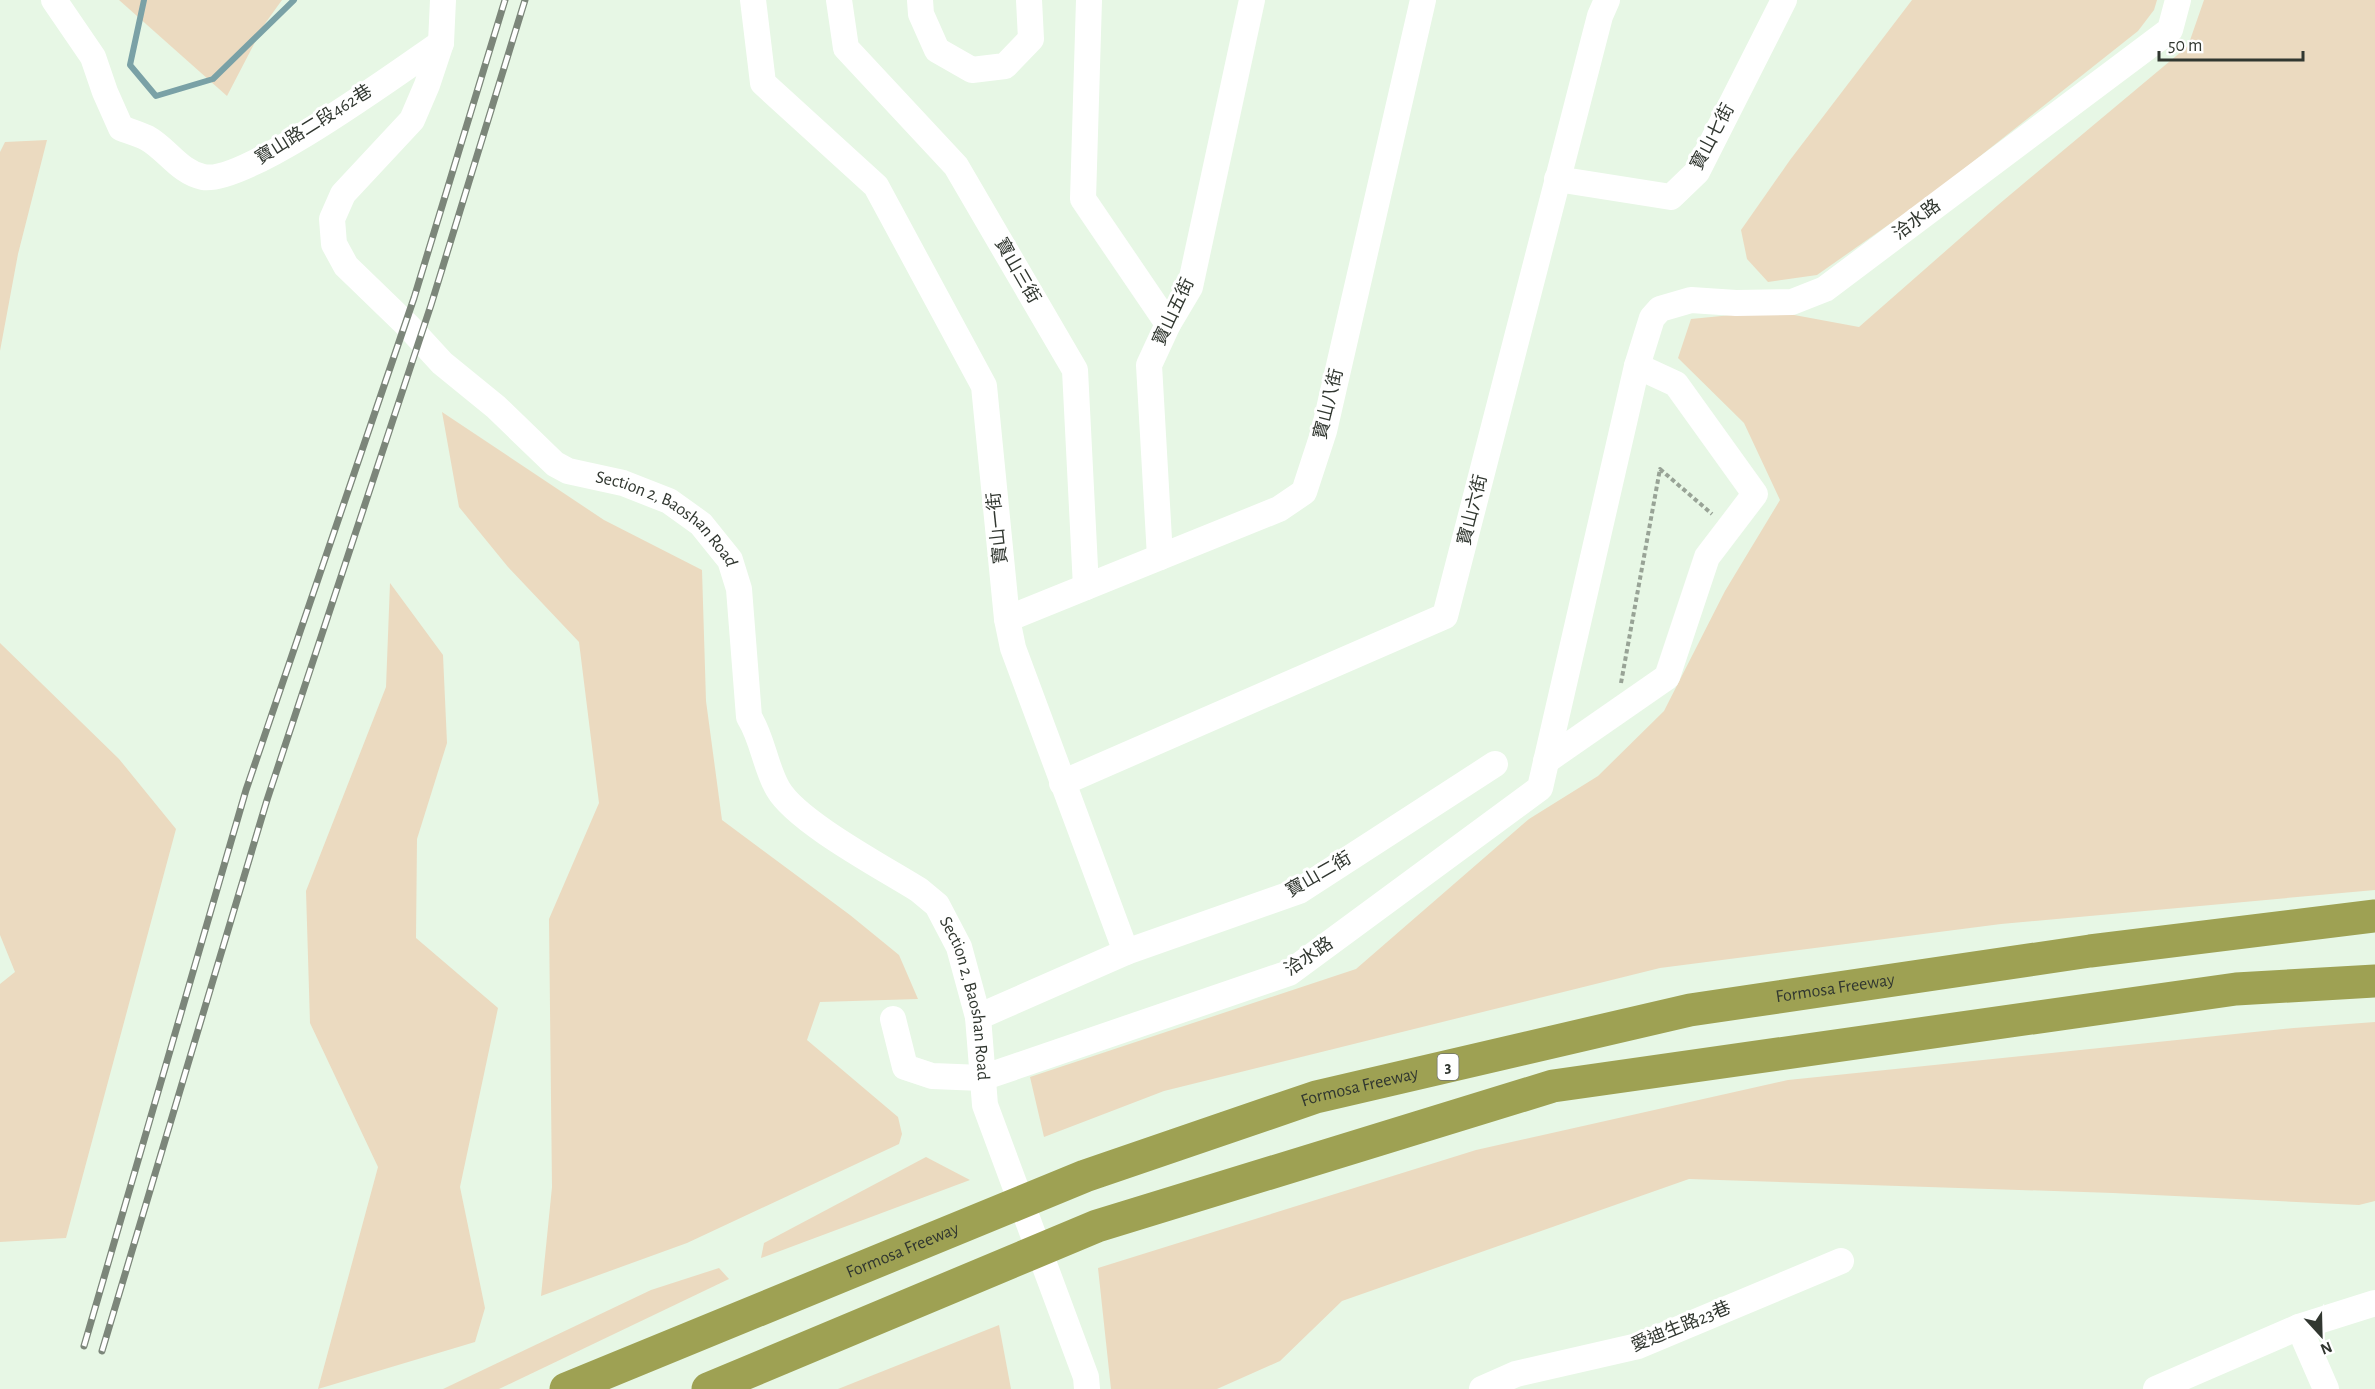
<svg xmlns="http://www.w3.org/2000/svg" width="2375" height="1389" viewBox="0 0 2375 1389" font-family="'Alegreya Sans','Noto Sans TC',sans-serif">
<rect width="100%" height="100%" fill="#e7f7e5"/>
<!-- green -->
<g fill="#ebdac0">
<polygon points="119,0 282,0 264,25 227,96"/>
<polygon points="1912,0 2157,0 2154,10 2138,31 1931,195 1817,275 1768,282 1747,259 1741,230 1790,160"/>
<polygon points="2204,0 2375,0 2375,890 2001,924 1660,968 1164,1091 1044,1137 1030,1077 1356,969 1529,819 1598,776 1664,711 1725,591 1780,500 1744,423 1678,358 1691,319 1772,311 1859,327 1998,205 2188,46"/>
<polygon points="47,140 18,254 0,351 0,152 5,142"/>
<polygon points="442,412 604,520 702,570 706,701 722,820 850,915 899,955 918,999 820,1002 807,1040 898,1117 902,1134 899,1144 687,1243 541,1296 552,1187 549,919 599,803 579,642 508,567 459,507"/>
<polygon points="390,583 443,655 447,743 417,839 416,938 498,1008 460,1187 485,1308 475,1342 318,1389 378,1167 310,1023 306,891 386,687"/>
<polygon points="0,643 119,759 176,829 66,1238 0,1242 0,984 15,972 0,935"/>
<polygon points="2375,1022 2375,1201 2359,1205 2113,1193 1689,1179 1342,1301 1280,1361 1217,1389 1111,1389 1098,1268 1476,1150 1788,1080 2294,1028"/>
<polygon points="926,1157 970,1180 761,1258 764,1243"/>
<polygon points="719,1268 729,1279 499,1389 443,1389 651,1290"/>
<polygon points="999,1325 1011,1389 838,1389"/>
</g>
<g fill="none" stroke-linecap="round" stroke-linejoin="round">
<!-- stream -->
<polyline stroke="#7aa1a6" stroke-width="6" points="144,0 130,65 156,96 213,79 294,0"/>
<!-- path -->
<polyline stroke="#98a396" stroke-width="4" stroke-dasharray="4.5 3" stroke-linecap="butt" points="1621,683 1660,469 1712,514"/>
<!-- minor -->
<g stroke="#fff" stroke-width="26">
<path d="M 54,0 L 93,57 L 105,92 L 121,128 C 129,131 139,134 147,138 C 167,149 179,172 203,177 C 245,185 400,71 441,43"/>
<path id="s1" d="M 443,0 L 441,43 L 427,85 L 412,120 L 343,194 L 332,219 L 334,244 L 346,266 L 408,326 L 442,363 L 496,407 L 555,464 L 568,471 L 623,483 L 669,501 L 701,524 L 730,560 L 739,589 L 749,717 C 763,739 765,767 778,789 C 797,822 884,868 919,890 L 937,905 L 959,947 L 978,1017 L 985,1105 L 1086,1377 L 1087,1389"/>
<polyline points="753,0 763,83 876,186 984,386 1007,619 1013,648 1126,952 978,1017"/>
<polyline points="839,0 846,48 956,166 1075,370 1086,587"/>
<polyline points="920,0 921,14 937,50 972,70 1005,66 1031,39 1029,0"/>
<polyline points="1089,0 1083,199 1168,324"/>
<polyline points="1557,179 1671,197 1697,172 1784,0"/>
<polyline points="1160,557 1149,365 1168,324 1190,287 1252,0"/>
<polyline points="1007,619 1279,509 1304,492 1324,431 1423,0"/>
<polyline points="1546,761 1667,677 1707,557 1755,494 1676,384 1637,366"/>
<polyline points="1062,783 1445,616 1600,16 1607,0"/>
<polyline points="1126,952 1299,891 1495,764"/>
<polyline points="893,1019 905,1067 932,1076 982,1078 1289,973 1540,788 1637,366 1652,318 1660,309 1691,300 1736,303 1792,302 1825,289 2170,30 2178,0"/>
<polyline points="2299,1327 2326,1389"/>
<polyline points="1482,1389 1516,1374 1638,1346 1841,1261"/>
<polyline points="2156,1389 2299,1327 2375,1303"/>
</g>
<!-- highway -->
<g stroke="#9ea153" stroke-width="33">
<path id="s2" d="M 566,1389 L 1085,1176 L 1316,1097 L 1690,1010 L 2090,951 L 2375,916"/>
<polyline points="708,1389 1097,1226 1553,1086 2236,989 2375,981"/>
</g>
<!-- rail casing -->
<g stroke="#7c867a" stroke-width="7">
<g id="rail">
<polyline points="84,1346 246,790 414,298 505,0"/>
<polyline points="102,1351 267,800 431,305 525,0"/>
</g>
</g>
<!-- rail -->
<use href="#rail" stroke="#fff" stroke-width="4.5" stroke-dasharray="14" stroke-linecap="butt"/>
</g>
<g text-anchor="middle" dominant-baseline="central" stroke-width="6" stroke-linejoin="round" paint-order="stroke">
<!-- shield labels -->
<rect fill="#fff" stroke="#6f736e" stroke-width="1.5" x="1437.5" y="1054" width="21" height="26" rx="4.5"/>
<g font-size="16" font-weight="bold" fill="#313730">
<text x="1448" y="1067">3</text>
</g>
<!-- street labels -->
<g font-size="18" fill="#313730" stroke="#fff">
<text transform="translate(314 125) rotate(-32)">寶山路二段462巷</text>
<text transform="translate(1713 137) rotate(-62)">寶山七街</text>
<text transform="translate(1917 220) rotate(-37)">洽水路</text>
<text transform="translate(1017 271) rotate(60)">寶山三街</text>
<text transform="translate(1174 312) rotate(-65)">寶山五街</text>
<text transform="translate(1329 404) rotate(-76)">寶山八街</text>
<text transform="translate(1473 510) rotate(-76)">寶山六街</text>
<text stroke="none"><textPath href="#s1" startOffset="720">Section 2, Baoshan Road</textPath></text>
<text transform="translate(998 528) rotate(-96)">寶山一街</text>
<text transform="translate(1319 875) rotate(-30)">寶山二街</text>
<text transform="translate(1309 957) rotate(-34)">洽水路</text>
<text stroke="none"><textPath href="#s2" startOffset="1336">Formosa Freeway</textPath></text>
<text stroke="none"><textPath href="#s1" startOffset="1332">Section 2, Baoshan Road</textPath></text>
<text stroke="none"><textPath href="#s2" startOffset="850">Formosa Freeway</textPath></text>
<text stroke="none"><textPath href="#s2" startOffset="364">Formosa Freeway</textPath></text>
<text transform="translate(1681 1327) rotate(-22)">愛迪生路23巷</text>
</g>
</g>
<!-- north arrow -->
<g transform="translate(2321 1335) rotate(158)" stroke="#ffffff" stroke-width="4.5" paint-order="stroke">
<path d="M0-4.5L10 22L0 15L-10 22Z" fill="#313730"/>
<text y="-9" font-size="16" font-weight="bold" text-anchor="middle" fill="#313730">N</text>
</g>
<!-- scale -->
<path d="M2159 51v9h144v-9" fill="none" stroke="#313730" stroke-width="3"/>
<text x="2168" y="51" font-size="18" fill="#313730" stroke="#ffffff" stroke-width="4.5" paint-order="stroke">50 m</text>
</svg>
